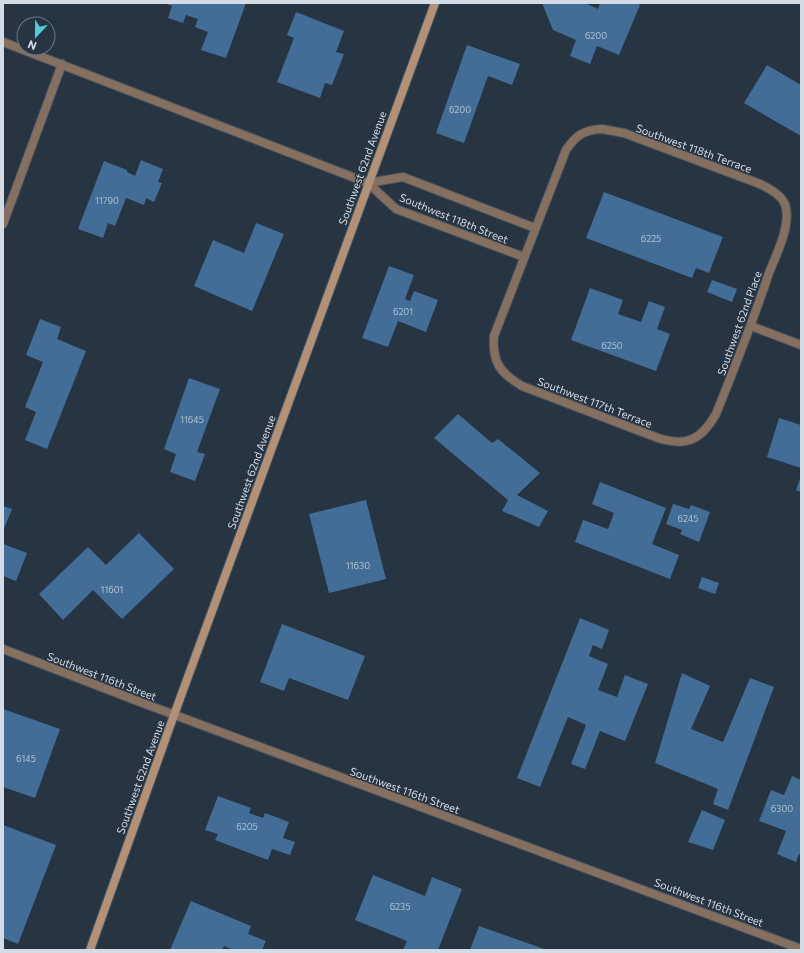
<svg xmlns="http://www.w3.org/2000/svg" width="804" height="953" viewBox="0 0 804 953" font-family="Commissioner,sans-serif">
<rect width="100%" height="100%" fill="#273542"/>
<!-- building -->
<g fill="#426d96">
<polygon points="164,3 246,3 226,58 201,50 208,32 195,27 198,19 186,15 183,23 168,18 172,6"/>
<polygon points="542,3 585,3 598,9 600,3 636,3 640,5 619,55 597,46 590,64 570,56 576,40 553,30"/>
<polygon points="296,12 344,31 336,52 344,54 332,85 325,83 320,98 277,82 294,38 287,35"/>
<polygon points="467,45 520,64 512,85 488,76 464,143 436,133"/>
<polygon points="767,65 801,85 801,136 744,103"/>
<polygon points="141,160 163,169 158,182 162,183 154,202 146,198 144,205 126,198 115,226 108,223 103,238 78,229 104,161 127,170 127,172 135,176"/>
<polygon points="604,192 723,237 709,273 696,268 692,278 586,238"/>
<polygon points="256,223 284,234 252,311 194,286 213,240 244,253"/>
<polygon points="389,266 414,275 405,299 410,301 414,291 438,300 426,332 398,321 388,347 362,338"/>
<polygon points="712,280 737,289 732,302 707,292"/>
<polygon points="590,288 623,300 618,314 641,322 649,301 665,307 657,329 670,334 656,371 571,340"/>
<polygon points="40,319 61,327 57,339 86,351 47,449 25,440 36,412 25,407 43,362 26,355"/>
<polygon points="189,378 220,389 197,452 205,454 195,481 170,472 176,454 164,449"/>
<polygon points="458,414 492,443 498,439 540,473 517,495 548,511 539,527 502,511 508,500 434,438"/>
<polygon points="779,418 801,425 801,468 767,457"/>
<polygon points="801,476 801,492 796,490"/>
<polygon points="600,482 666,508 652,544 679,555 670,579 575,542 583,520 608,529 614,513 592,504"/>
<polygon points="366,500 386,579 329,593 309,514"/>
<polygon points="673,504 689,509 691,505 710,512 699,542 680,534 682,530 666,524"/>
<polygon points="3,506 12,509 3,531"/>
<polygon points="139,533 174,569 122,619 93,590 63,620 39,594 88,547 106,565"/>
<polygon points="3,544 27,553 16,581 3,576"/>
<polygon points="702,577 719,583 715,594 698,588"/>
<polygon points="580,618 609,630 602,649 593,645 589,656 608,664 598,690 617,697 625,675 648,684 625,741 600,731 585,769 571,764 586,725 568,717 540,787 517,778"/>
<polygon points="282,624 365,656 348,700 289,678 284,691 260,682"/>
<polygon points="682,673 710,686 691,729 723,742 750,678 774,687 728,810 713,804 718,789 655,763"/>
<polygon points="3,709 60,729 35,798 3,787"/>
<polygon points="792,776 801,780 801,855 799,854 796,862 777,854 786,831 759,821 771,790 784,795"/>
<polygon points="218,796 251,808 249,813 263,818 265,813 289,822 283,838 295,842 290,855 272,849 268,860 215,840 218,834 205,830"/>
<polygon points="702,810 725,820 713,850 688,842"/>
<polygon points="3,825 56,845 18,944 3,938"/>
<polygon points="373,875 425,896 432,877 462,889 438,950 403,950 407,941 355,920"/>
<polygon points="191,901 251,926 248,934 266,941 262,950 233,950 224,946 222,950 170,950"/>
<polygon points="479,926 547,950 470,950"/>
</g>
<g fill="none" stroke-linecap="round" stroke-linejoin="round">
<!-- street casing -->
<g stroke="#46535f" stroke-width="10">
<g id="street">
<polyline points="3,42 368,183 396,209 524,257"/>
<path d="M 602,129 L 624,133 L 760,184 C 770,189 784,196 786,208 C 790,228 776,255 769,273 C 753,321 735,367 716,414 C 701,440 687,447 658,438 L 522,386 C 500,373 492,362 494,336 L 566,150 C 576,135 584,130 602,129 Z"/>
<polyline points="368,183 403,177 535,228"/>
<polyline points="3,224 62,64"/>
<polyline points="751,326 801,345"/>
<polyline points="3,649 140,702 801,949"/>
</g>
</g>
<!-- secondary casing -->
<g stroke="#46535f" stroke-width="10">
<polyline id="secondary" points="90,950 174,715 435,3"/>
</g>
<!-- street -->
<use href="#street" stroke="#856f5f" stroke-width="8"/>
<!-- secondary -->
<use href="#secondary" stroke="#b39176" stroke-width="8"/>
</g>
<g text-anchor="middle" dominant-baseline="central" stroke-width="3" stroke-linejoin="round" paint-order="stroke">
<!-- number labels -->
<g font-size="9" fill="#afc0d1">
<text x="596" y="35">6200</text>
<text x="460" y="109">6200</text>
<text x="107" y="200">11790</text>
<text x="651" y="238">6225</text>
<text x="403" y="311">6201</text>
<text x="612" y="345">6250</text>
<text x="192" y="419">11645</text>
<text x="688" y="518">6245</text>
<text x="358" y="565">11630</text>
<text x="112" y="589">11601</text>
<text x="26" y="758">6145</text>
<text x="782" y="808">6300</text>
<text x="247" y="826">6205</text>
<text x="400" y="906">6235</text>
</g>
<!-- street labels -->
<g font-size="11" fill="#d3dce5" stroke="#273542">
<text transform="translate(694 148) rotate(20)">Southwest 118th Terrace</text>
<text transform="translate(362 168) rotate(-70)">Southwest 62nd Avenue</text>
<text transform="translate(454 218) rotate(22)">Southwest 118th Street</text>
<text transform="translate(739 323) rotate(-70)">Southwest 62nd Place</text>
<text transform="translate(595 402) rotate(21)">Southwest 117th Terrace</text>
<text transform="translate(251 472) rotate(-70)">Southwest 62nd Avenue</text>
<text transform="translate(102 676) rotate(21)">Southwest 116th Street</text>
<text transform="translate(140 777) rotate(-70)">Southwest 62nd Avenue</text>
<text transform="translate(405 790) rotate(20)">Southwest 116th Street</text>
<text transform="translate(709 902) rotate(21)">Southwest 116th Street</text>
</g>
</g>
<!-- border -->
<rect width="804" height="953" fill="none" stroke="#d3dce5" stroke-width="8"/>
<!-- north arrow -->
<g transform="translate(36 36) rotate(202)"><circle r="19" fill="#273542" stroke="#6c7883"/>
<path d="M0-3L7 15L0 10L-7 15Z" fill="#53cbdb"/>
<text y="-6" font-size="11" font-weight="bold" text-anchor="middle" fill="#d3dce5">N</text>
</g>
</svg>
